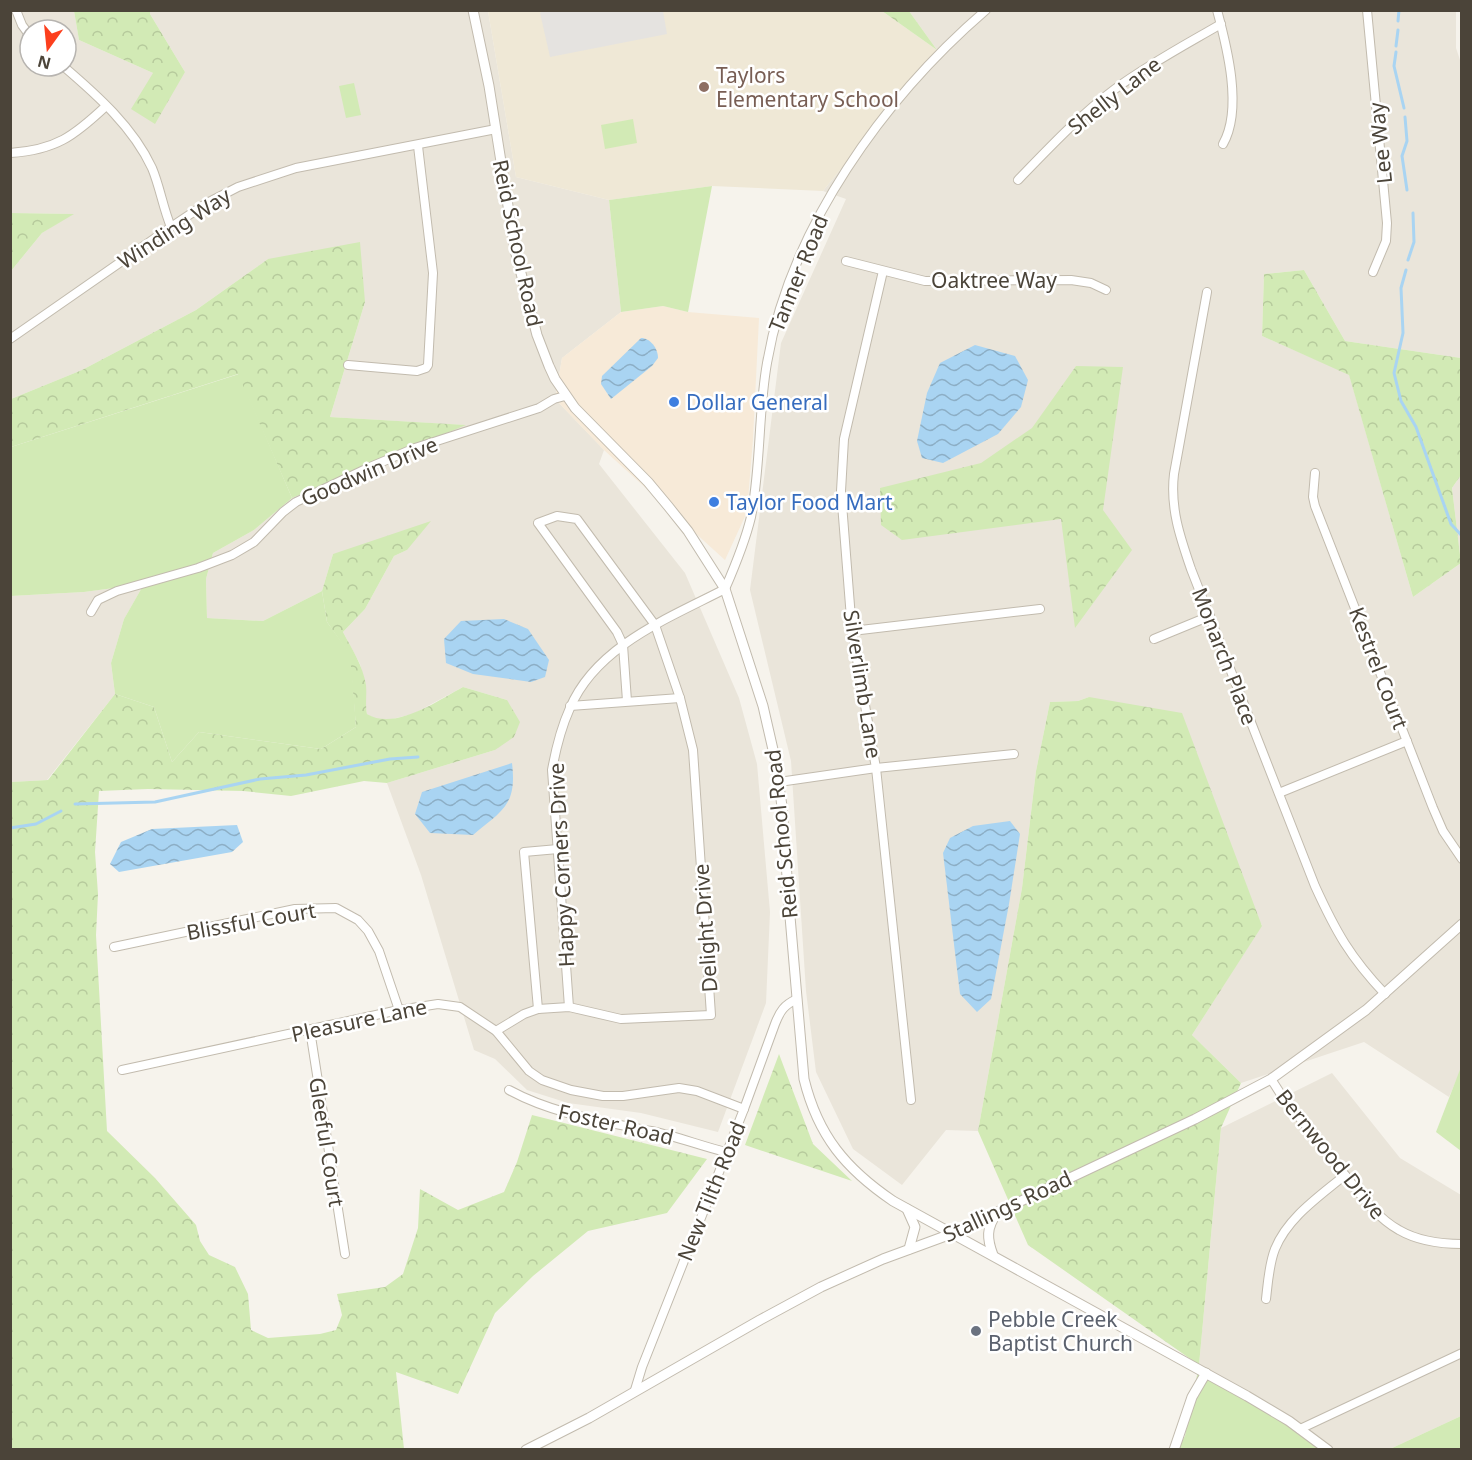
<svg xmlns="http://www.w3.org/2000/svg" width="1472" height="1460" viewBox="0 0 1472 1460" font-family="'Noto Sans',sans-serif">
<defs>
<pattern id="forest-crowns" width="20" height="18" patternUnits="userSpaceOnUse" patternTransform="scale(1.5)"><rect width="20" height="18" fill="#d2eab5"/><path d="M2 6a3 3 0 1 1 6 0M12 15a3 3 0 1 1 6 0" fill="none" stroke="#b6ca9c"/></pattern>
<pattern id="water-waves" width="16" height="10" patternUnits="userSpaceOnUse" patternTransform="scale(1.5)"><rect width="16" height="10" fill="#a9d4f2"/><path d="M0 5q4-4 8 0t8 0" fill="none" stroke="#8caec5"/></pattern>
</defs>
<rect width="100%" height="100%" fill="#f6f3ec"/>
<!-- residential -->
<g fill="#eae5da" fill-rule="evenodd">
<path d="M 11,11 L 74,11 L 79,40 L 153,73 L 185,72 L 150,14 L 150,11 L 488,11 L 516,177 L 609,200 L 621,312 L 562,358 L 555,399 L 604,450 L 599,464 L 685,573 L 739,698 L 757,764 L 770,912 L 766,1003 L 718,1132 L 641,1113 L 568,1103 L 527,1090 L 495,1059 L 474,1050 L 421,875 L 387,783 L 495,750 L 507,700 L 463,687 L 413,714 L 388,720 L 376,719 L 367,714 L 365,702 L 366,686 L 360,664 L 343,632 L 365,609 L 394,556 L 407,550 L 333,554 L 322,591 L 263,621 L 207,618 L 206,579 L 213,553 L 254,530 L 292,498 L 464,425 L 330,417 L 365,302 L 268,259 L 196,310 L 82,370 L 11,399 L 11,271 L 42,233 L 72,214 L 11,213 ZM 30,30 L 66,30 L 66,66 L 30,66 Z"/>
<polygon points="909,11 1456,11 1456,48 1462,66 1461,358 1345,341 1304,270 1264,274 1262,336 1349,374 1413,597 1461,563 1452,488 1461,475 1462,1067 1449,1097 1364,1042 1241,1083 1192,1035 1262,925 1089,697 1078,701 1050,702 1036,771 1022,888 978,1131 946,1130 902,1185 853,1149 816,1072 806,991 791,761 750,590 781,343 846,199 823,191 937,50"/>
<polygon points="144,584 124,619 111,663 115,694 47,780 11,782 11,596 84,592"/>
<polygon points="1332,1073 1400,1158 1461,1195 1461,1416 1390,1449 1334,1449 1199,1365 1221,1128"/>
</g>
<!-- commercial -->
<polygon fill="#f7ead8" points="663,306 688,312 759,318 753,439 747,512 725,560 604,450 555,399 562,358 621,312"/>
<!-- education -->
<polygon fill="#efe8d6" points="488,11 882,11 937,50 823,191 712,186 609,200 516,177"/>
<!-- grass -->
<g fill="#d2eab5">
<polygon points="354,83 361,115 346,118 339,86"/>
<polygon points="633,119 637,143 605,149 601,125"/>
<polygon points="712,186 688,312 663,306 621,312 609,200"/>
<polygon points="239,374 292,498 254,530 213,553 206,579 207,618 263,621 322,591 327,622 351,655 356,727 321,749 199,732 172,762 154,707 115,694 111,663 124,619 144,584 84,592 11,596 11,447"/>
<polygon points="1461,1067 1462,1151 1461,1151 1436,1132"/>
<polygon points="1199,1365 1334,1449 1177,1450 1185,1436"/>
<polygon points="1461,1416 1461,1449 1390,1449"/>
</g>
<!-- forest -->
<g fill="url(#forest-crowns)">
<polygon points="74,11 150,11 150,14 185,72 155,124 131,109 153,73 79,40"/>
<polygon points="882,11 909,11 937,50"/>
<polygon points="11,213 74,214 42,233 11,271"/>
<polygon points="360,242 365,302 330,417 466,425 292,498 238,374 11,447 11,399 82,370 196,310 268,259"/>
<polygon points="1304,270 1345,341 1461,358 1461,475 1452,488 1461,563 1413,597 1349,375 1262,336 1264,274"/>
<polygon points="1076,366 1123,367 1103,510 1132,550 1075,628 1061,519 902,540 881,525 880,488 981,463 1032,428"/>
<path d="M 431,521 L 407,550 L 394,556 L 365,609 L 343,632 C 352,649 363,666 366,685 C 367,695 365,704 367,714 C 395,731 437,701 463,687 L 507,700 L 520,722 L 514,737 L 495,750 L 387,783 L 364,781 L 291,796 L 243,791 L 148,789 L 99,791 L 95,852 L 98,894 L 96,935 L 107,1131 L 155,1178 L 196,1225 L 200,1241 L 209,1255 L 235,1267 L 248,1294 L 251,1330 L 268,1338 L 320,1334 L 336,1330 L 342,1315 L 337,1294 L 385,1287 L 403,1274 L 418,1228 L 420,1189 L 458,1210 L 504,1192 L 517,1162 L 532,1115 L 707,1159 L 667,1213 L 588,1231 L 533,1276 L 495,1313 L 458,1394 L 396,1372 L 404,1449 L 11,1449 L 11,782 L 48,780 L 115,694 L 154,707 L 172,762 L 199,732 L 321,749 L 356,727 L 350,655 L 327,622 L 322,591 L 333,554 Z"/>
<polygon points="1089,697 1182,713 1262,926 1192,1035 1241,1083 1221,1128 1199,1365 1028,1245 978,1131 1022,888 1036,771 1050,702 1078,701"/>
<polygon points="779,1054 813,1144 852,1181 745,1145"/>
</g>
<!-- parking -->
<polygon fill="#e5e3e0" points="543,10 663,11 667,34 550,57 540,13"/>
<!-- water -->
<g fill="url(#water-waves)">
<path d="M 641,338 C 650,338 658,348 658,358 L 652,366 L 611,399 L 601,384 L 602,376 Z"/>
<polygon points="975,345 1015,356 1028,380 1021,407 998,434 943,463 922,458 917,441 927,393 940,363"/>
<polygon points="504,619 528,629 549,660 545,677 531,682 473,674 446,663 444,639 461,621"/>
<path d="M 512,763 C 517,805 503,810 473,835 L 430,833 L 415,814 L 422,792 Z"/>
<polygon points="1010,821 1020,834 1009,904 991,999 977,1012 960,994 943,853 950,838 973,826"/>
<polygon points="237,825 243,842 232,852 119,872 110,864 121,842 152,829"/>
</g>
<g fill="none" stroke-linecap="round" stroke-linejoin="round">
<!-- stream -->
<g stroke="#a9d4f2" stroke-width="3">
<polyline points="1398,21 1399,10"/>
<polyline points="1396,46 1398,30"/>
<polyline points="1396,52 1394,66 1404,108"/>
<polyline points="1405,117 1407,141 1402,156 1407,190"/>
<polyline points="1408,260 1414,242 1413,213"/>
<polyline points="1406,270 1401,288 1403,333 1394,373 1401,401 1416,427 1451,524 1462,536"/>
<polyline points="75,804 155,802 260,779 306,775 390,759 418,757"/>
<polyline points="10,828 36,824 61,811"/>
</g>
<!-- minor casing -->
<g stroke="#c2bbae" stroke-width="10">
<g id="minor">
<polyline points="16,10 22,25 30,36"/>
<path d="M 1217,10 C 1227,47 1243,109 1223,144"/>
<polyline points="1367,10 1387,223 1386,241 1373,272"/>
<path d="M 63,66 C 97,95 133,127 152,168 C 160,187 163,208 171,227"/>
<path d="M 10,153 C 56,150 74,136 106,106"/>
<path d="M 1018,180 C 1049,148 1080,115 1115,89 C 1149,64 1185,45 1221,24"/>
<polyline points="846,261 925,281 1071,280 1091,283 1106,290"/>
<polyline points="883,271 844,439 841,491 852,631 876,768 911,1100"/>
<path d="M 1207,292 L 1174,474 C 1170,508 1180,537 1191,569 L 1315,886 C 1336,932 1350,957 1385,994"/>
<polyline points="10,339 171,227 207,203 238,187 296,168 496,129"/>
<polyline points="348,365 417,371 426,368 428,365 433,273 418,146"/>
<polyline points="1315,473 1313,497 1315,506 1433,808 1443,831 1462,859"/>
<polyline points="91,612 98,600 117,591 198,568 232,555 254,542 283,512 296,502 370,467 415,448 539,408 554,399 565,396"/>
<polyline points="852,631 1040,609"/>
<polyline points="1154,639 1210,616"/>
<polyline points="570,706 680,698"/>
<polyline points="779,782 876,768 1014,754"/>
<polyline points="1279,793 1407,741"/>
<polyline points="114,947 295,909 336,908 358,920 368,931 379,951 399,1010"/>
<path d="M 569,1007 L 552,770 C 556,748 561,728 570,708 C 596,646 669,618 725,589 C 735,566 745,542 751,517 C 761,466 758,414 767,363 C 790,228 884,98 986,10"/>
<polyline points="538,1009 524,852 558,849"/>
<polyline points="310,1030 345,1254"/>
<polyline points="496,1031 524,1014 538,1009 569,1007 621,1019 711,1015 693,750 680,698 655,625 577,519 557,516 538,523 617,632 623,645 627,701"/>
<polyline points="122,1070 399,1010 438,1004 460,1007 496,1031 529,1071 542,1080 571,1090 603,1096 623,1096 679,1088 697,1091 744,1109"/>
<path d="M 1271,1079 L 1280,1093 C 1300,1119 1321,1144 1341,1170 C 1358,1191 1375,1217 1399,1230 C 1418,1241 1440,1244 1462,1244"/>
<path d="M 509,1090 C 553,1114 602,1121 651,1131 C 676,1136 701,1146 726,1152"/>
<path d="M 1266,1299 C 1268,1282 1269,1264 1275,1249 C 1288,1217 1320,1196 1345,1175"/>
<path d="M 635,1390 L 642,1367 L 744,1109 L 775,1024 C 780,1011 784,1005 797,999"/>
<polyline points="1300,1429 1462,1353"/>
</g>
</g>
<!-- tertiary casing -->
<g stroke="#c2bbae" stroke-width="11">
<g id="tertiary">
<path d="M 473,10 L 489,86 L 515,250 L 537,335 L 549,366 L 555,379 L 575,408 L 648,482 L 668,506 L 688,531 L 725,589 L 763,706 L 774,754 L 782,806 L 789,905 L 804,1079 C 818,1136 846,1169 893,1201 L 1247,1396 L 1289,1421 L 1328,1450"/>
<polyline points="907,1209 915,1227 909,1249"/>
<path d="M 993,1255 C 987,1239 986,1228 997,1213"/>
<polyline points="526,1450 589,1418 760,1320 821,1287 883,1259 951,1234 1195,1119 1271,1079 1366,1010 1462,924"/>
<polyline points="1174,1450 1192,1397 1206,1373"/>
</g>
</g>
<!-- minor -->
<use href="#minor" stroke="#fff" stroke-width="8"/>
<!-- tertiary -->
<use href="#tertiary" stroke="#fff" stroke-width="9"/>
</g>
<!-- markers -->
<circle fill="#8d6e63" stroke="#fff" stroke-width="2" cx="704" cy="87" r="6"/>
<g fill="#3f7fe0" stroke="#fff" stroke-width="2">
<circle cx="674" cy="402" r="6"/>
<circle cx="714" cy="502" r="6"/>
</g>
<circle fill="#6b7280" stroke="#fff" stroke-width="2" cx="976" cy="1331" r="6"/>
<g text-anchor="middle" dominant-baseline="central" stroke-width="5" stroke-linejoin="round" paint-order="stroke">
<!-- education labels -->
<g font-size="21" fill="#785e54" stroke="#fff" text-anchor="start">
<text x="716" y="75">Taylors<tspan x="716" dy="24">Elementary School</tspan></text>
</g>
<!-- street labels -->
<g font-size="21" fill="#4b4439" stroke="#fff">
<text transform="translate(1114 95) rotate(-38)">Shelly Lane</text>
<text transform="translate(1380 143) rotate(-96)">Lee Way</text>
<text transform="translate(174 228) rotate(-33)">Winding Way</text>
<text transform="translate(518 243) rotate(78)">Reid School Road</text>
<text transform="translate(798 273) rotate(-68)">Tanner Road</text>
<text x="994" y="280">Oaktree Way</text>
<text transform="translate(369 471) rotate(-23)">Goodwin Drive</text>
<text transform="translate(1225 656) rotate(69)">Monarch Place</text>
<text transform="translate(1379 668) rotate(69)">Kestrel Court</text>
<text transform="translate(863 684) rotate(81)">Silverlimb Lane</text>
<text transform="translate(781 834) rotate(-96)">Reid School Road</text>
<text transform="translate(561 865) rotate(-93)">Happy Corners Drive</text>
<text transform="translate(251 921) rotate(-10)">Blissful Court</text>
<text transform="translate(705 928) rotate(-94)">Delight Drive</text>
<text transform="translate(359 1020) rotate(-12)">Pleasure Lane</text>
<text transform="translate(616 1124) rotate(13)">Foster Road</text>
<text transform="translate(327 1142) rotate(81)">Gleeful Court</text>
<text transform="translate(1331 1154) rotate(51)">Bernwood Drive</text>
<text transform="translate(711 1191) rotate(-68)">New Tilth Road</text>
<text transform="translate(1007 1206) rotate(-25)">Stallings Road</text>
</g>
<!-- shop labels -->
<g font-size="21" fill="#366cbe" stroke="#fff" text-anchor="start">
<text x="686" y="402">Dollar General</text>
<text x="726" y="502">Taylor Food Mart</text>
</g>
<!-- worship labels -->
<g font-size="21" fill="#5b616d" stroke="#fff" text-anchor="start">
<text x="988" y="1319">Pebble Creek<tspan x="988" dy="24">Baptist Church</tspan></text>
</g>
</g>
<!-- border -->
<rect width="1472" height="1460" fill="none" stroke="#4b4439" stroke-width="24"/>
<!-- north arrow -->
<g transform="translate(48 48) rotate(195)"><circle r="28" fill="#ffffff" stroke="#b7b4b0" stroke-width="1.5"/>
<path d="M0-4.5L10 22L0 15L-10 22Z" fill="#fc3f1d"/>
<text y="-9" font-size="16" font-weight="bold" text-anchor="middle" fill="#4b4439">N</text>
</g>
</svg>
